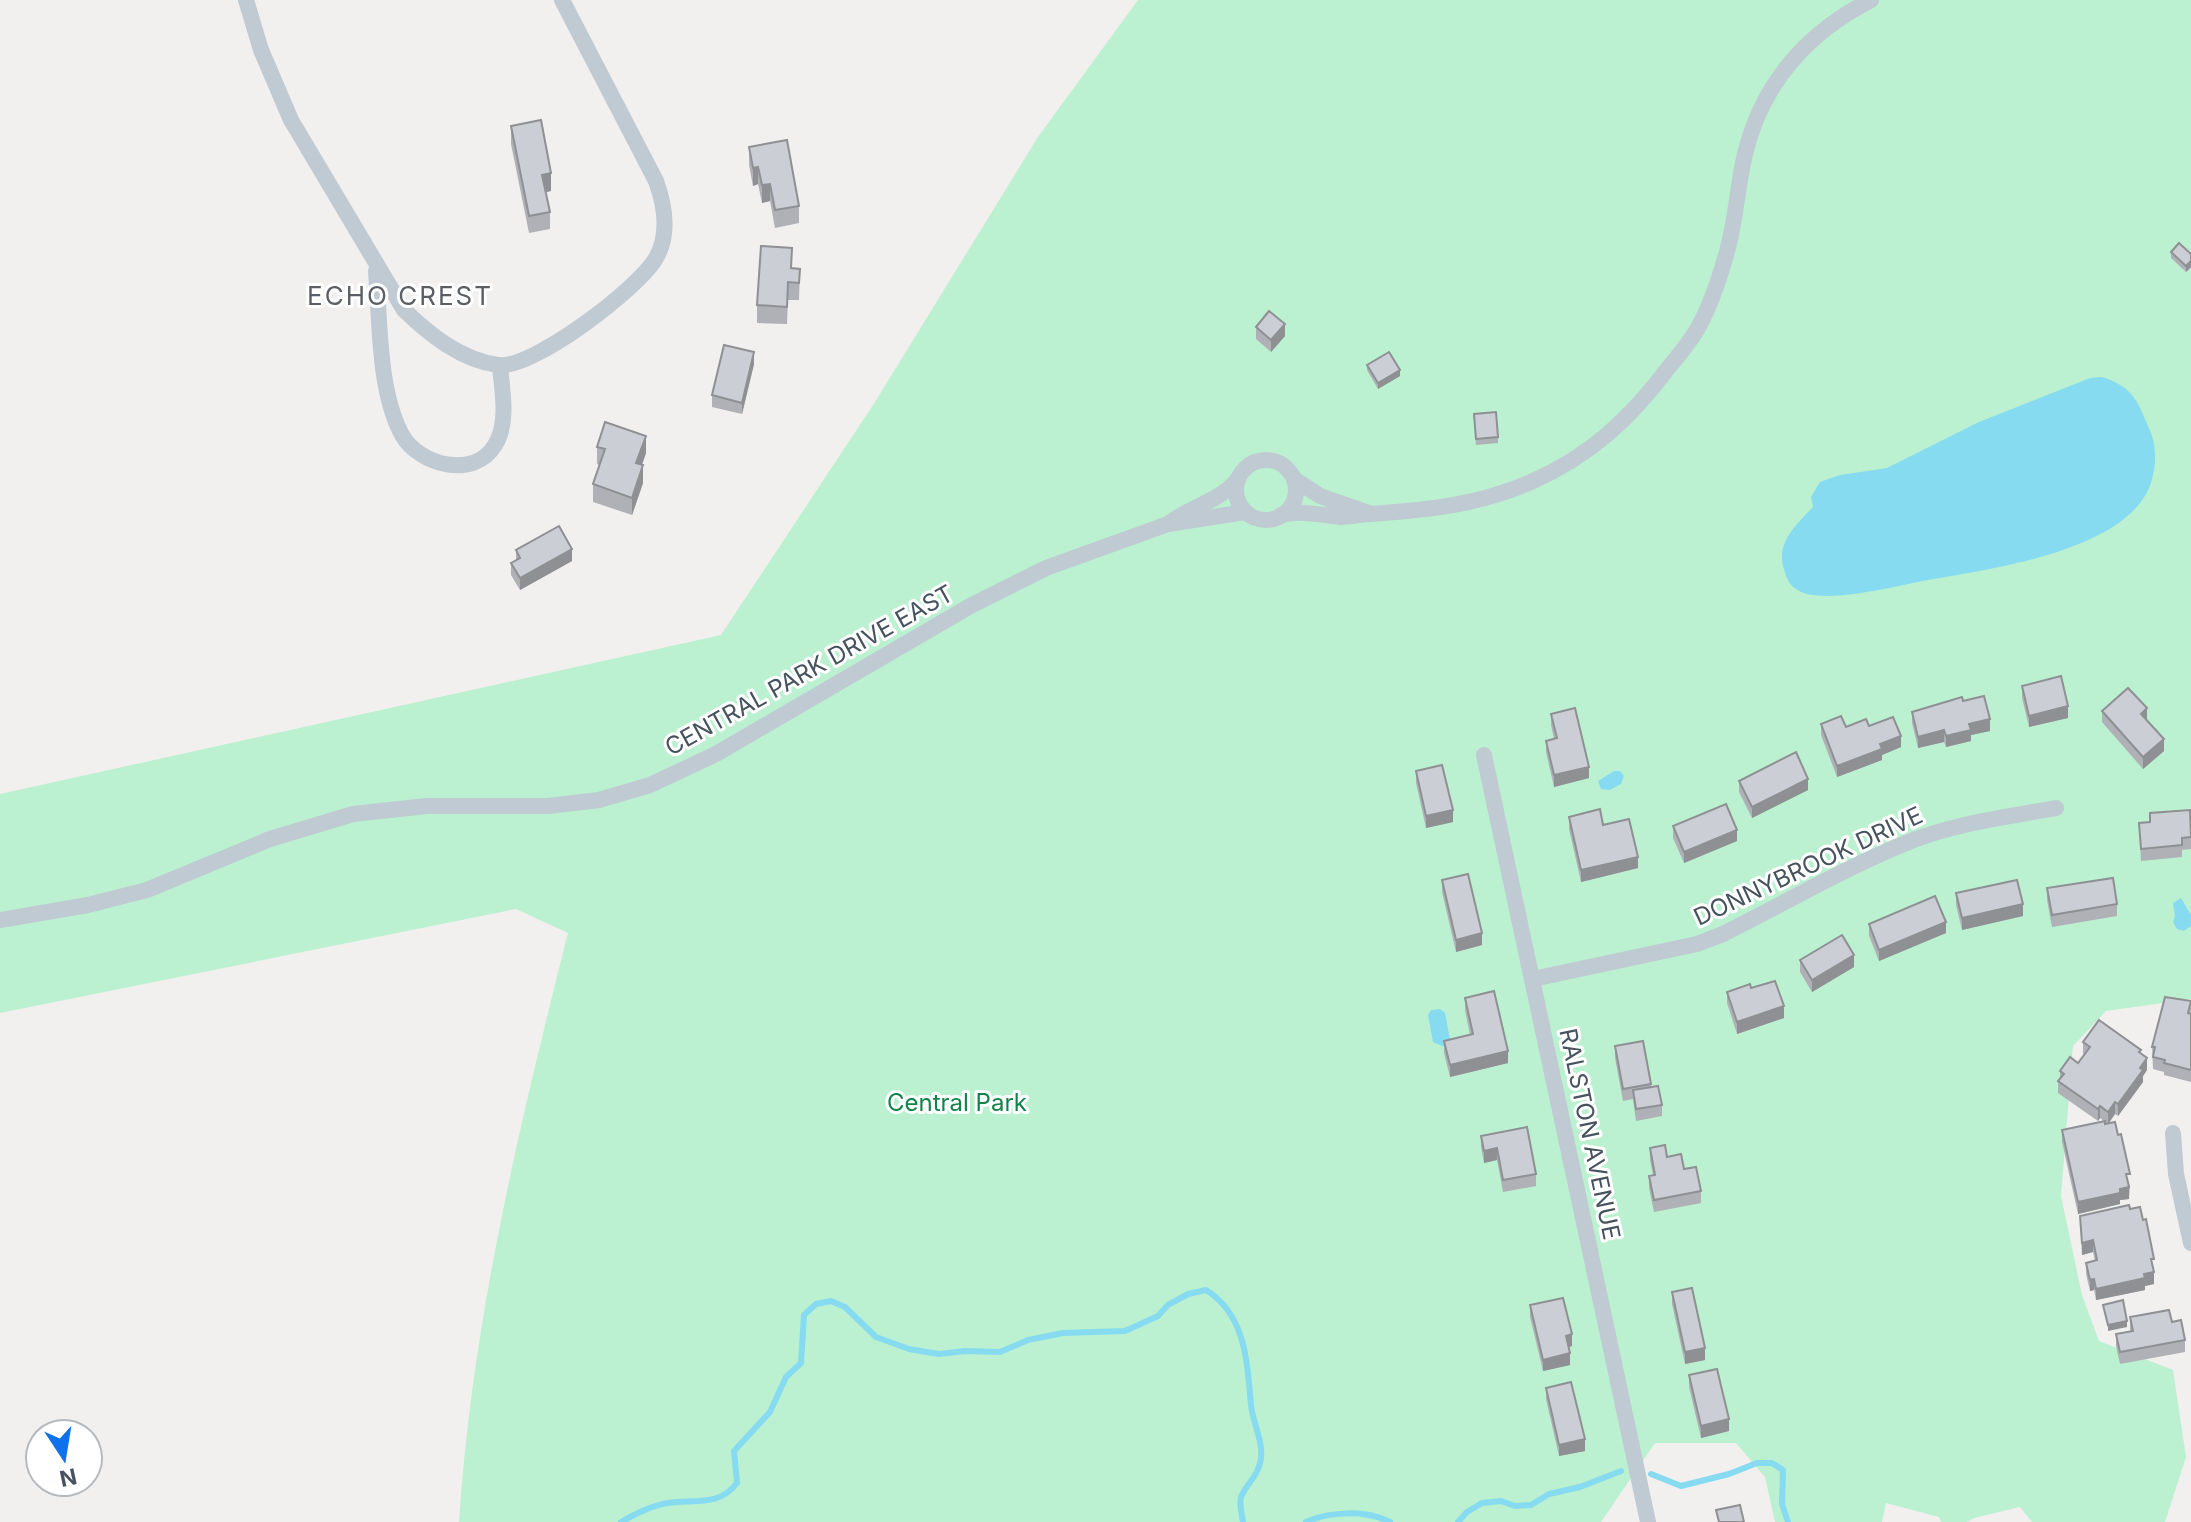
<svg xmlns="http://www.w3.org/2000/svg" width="2191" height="1522" viewBox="0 0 2191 1522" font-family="Inter,sans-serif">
<rect width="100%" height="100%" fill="#f2efef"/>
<!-- green -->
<path fill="#bbf1d0" d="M 1138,0 L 2191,0 L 2191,999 L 2106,1011 L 2073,1046 L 2061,1196 L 2082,1295 L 2099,1341 L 2173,1370 L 2186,1457 L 2165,1522 L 2032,1522 L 2020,1507 L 1974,1518 L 1967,1522 L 1941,1522 L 1939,1517 L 1886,1503 L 1882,1522 L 1775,1522 L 1765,1477 L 1736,1443 L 1655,1443 L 1601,1522 L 459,1522 C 472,1322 519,1127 568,933 L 516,909 L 0,1013 L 0,794 L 721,635 L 875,402 L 1038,137 Z"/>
<!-- water -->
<g fill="#86dbf0">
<path d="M 2102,377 C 2136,388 2138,403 2151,433 C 2156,447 2156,461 2153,475 C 2139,550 1990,569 1928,580 C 1899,585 1820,607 1796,589 C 1789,585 1786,577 1784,569 C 1775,543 1797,524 1813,507 L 1811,497 L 1820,482 L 1840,475 L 1887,468 L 1979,422 L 2090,378 Z"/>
<polygon points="1614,771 1620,771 1624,776 1621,784 1610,790 1601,789 1598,781"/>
<polygon points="2181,898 2191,915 2191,926 2184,931 2177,929 2173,922 2175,916 2173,903"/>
<polygon points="1440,1009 1445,1013 1450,1040 1444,1047 1433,1042 1428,1015 1431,1010"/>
</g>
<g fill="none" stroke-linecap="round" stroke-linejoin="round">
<!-- stream -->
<g stroke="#86dbf0" stroke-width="6">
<polyline points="1651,1474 1681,1486 1729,1474 1757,1463 1772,1463 1783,1470 1782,1504 1788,1522"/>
<path d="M 621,1522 C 635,1514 653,1505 668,1503 C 694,1499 719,1507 737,1483 L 734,1451 L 770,1412 L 786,1377 L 801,1363 L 804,1315 L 816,1304 L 831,1301 L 845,1307 L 876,1337 L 909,1349 L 939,1354 L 965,1351 L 1000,1352 L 1028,1340 L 1063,1333 L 1125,1331 L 1158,1316 L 1168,1305 L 1188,1294 L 1206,1290 C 1246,1315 1247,1362 1251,1405 C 1253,1424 1263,1440 1261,1459 C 1258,1477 1246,1484 1241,1497 C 1239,1504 1242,1515 1243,1522"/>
<path d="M 1306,1522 C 1330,1511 1367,1510 1390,1522"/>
<polyline points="1458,1522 1467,1512 1482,1503 1501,1501 1515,1506 1531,1505 1549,1494 1580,1487 1621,1471"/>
</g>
<!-- street -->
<g stroke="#bfcad2" stroke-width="16">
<path d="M 246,0 L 261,50 L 291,120 L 404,310 C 430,335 461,360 498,365 C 532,370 639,288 656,258 C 670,234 665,206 656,181 L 562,0"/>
<path d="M 376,271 C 380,320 378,391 402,435 C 419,465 474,480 495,445 C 509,423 502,390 500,366"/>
<circle cx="1266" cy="490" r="30"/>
<polyline points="1294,479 1320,496 1369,513"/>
<path d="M 1281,515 C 1303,510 1320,515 1341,517 C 1351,517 1362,514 1371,514 C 1427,510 1479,505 1531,482 C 1590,456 1630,419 1669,367 C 1679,355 1690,342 1698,328 C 1710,306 1719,280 1726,255 C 1736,222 1737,187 1745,154 C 1762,83 1808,32 1871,0"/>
<path d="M 1168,524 C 1192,505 1218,503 1238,479"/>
<polyline points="1484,755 1648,1522"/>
<polyline points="0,920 88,905 147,890 270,839 353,814 427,806 548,806 599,800 650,785 716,754 972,605 1046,568 1168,524 1245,512"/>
<path d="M 1533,979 L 1697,944 L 1723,934 C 1785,903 1846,867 1911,841 C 1957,823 2007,817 2056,808"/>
<polyline points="2173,1133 2176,1174 2191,1243"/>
</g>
</g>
<!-- wall -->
<g fill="#afb1b6">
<polygon points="511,126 551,191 546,192 550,212 550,229 529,233 511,144"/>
<polygon points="749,147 799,206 799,223 775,228 770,201 762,203 758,184 753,186 749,165"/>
<polygon points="2171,252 2191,254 2191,267 2186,272 2171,258"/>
<polygon points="792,268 800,269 799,300 788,300 787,324 757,323 757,305"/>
<polygon points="1256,327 1285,336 1271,352 1256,339"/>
<polygon points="754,364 742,414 712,407 712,395"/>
<polygon points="1367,365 1400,376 1378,389 1367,370"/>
<polygon points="1474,420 1498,437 1498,443 1476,445"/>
<polygon points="597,447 646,453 642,465 643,483 632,515 593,502 593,484 599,465 597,464"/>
<polygon points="516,550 572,561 520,590 511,575 511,563 516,560"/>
<polygon points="2022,686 2068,718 2029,727 2022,698"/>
<polygon points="1963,701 1990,731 1971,735 1971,741 1946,747 1944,742 1918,748 1912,723 1912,712"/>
<polygon points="2102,711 2147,720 2164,751 2143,769 2102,722"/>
<polygon points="1551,714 1589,778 1554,787 1546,752 1546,741 1554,739 1551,725"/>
<polygon points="1821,724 1846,727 1869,726 1901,747 1882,755 1882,760 1837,777 1821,735"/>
<polygon points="1416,771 1453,822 1426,828 1416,783"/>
<polygon points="1739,781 1808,790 1752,818 1739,792"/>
<polygon points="2150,813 2191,815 2191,849 2182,850 2182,857 2141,861 2139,823 2150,822"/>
<polygon points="1569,817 1638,868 1581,882 1569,829"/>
<polygon points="1673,826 1737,841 1684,863 1673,838"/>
<polygon points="1442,880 1482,945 1456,952 1442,892"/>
<polygon points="2047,888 2117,904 2117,916 2052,927 2047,900"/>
<polygon points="1956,893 2023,916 1962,930 1956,905"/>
<polygon points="1869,924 1946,933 1879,961 1869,936"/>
<polygon points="1800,960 1854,967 1812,992 1800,972"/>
<polygon points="1751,988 1784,1018 1737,1034 1727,1003 1727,992"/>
<polygon points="1465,998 1508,1063 1450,1077 1444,1053 1444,1041 1470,1035 1465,1010"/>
<polygon points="2191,1001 2191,1082 2164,1075 2164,1072 2153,1069 2152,1047"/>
<polygon points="2083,1042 2141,1053 2147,1070 2143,1076 2143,1082 2118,1116 2115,1114 2109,1123 2130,1186 2129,1199 2120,1200 2120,1204 2078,1214 2062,1142 2062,1130 2104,1121 2100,1118 2098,1121 2058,1093 2058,1081 2060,1079 2060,1071 2078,1063 2085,1054 2083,1054"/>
<polygon points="1615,1046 1651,1084 1651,1087 1662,1105 1662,1116 1636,1121 1633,1099 1623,1101 1615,1058"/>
<polygon points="1481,1136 1536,1174 1536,1186 1503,1192 1497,1160 1484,1163 1481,1147"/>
<polygon points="1650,1148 1667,1157 1684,1169 1701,1191 1701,1203 1654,1212 1649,1188 1649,1176 1653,1175 1650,1160"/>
<polygon points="2080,1216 2154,1270 2154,1284 2145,1286 2145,1290 2096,1300 2094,1290 2090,1291 2086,1274 2086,1263 2095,1261 2093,1252 2082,1255"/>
<polygon points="1672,1292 1705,1360 1685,1364 1672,1304"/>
<polygon points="1530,1305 1572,1346 1569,1347 1570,1365 1543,1371 1530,1317"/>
<polygon points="2130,1317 2172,1322 2185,1340 2185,1352 2120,1364 2116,1346 2116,1334 2130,1331"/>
<polygon points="1689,1375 1729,1431 1701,1438 1689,1387"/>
<polygon points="1546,1388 1585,1451 1559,1456 1546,1399"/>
</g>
<!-- shaded-wall -->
<g fill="#8e9094">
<polygon points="758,167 758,184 753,186 753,168"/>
<polygon points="551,173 551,191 542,193 542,175"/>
<polygon points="770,184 770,201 762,203 762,185"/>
<polygon points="2191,261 2191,267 2186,272 2186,266"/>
<polygon points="1285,324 1285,336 1271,352 1271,340"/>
<polygon points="754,352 754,364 742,414 742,403"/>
<polygon points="1400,370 1400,376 1378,389 1378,383"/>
<polygon points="646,436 646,453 636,481 636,463"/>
<polygon points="643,465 643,483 632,515 632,498"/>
<polygon points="572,549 572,561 520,590 520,578"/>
<polygon points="2068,706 2068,718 2029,727 2029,716"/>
<polygon points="2147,708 2147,720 2141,714"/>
<polygon points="1990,719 1990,731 1971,735 1971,741 1946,747 1946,736 1969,724"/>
<polygon points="1944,730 1944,742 1918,748 1918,737"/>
<polygon points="1901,736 1901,747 1882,755 1882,760 1837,777 1837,766 1880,744"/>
<polygon points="2164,739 2164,751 2143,769 2143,757"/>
<polygon points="1589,767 1589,778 1554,787 1554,775"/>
<polygon points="1808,779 1808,790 1752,818 1752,807"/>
<polygon points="1453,810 1453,822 1426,828 1426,816"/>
<polygon points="1737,830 1737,841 1684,863 1684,852"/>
<polygon points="1638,857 1638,868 1581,882 1581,870"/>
<polygon points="2023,904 2023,916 1962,930 1962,918"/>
<polygon points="1946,922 1946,933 1879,961 1879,950"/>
<polygon points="1482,933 1482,945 1456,952 1456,940"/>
<polygon points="1854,955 1854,967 1812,992 1812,980"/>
<polygon points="1784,1006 1784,1018 1737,1034 1737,1022"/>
<polygon points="1508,1051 1508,1063 1450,1077 1450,1065"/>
<polygon points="2147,1058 2147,1070 2143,1076 2143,1082 2118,1116 2118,1104"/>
<polygon points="2115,1102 2115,1114 2108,1124 2108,1112"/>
<polygon points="2100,1106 2100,1118 2098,1121 2098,1109"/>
<polygon points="1497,1148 1497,1160 1484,1163 1484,1151"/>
<polygon points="2129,1187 2129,1199 2120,1200 2120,1204 2078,1214 2078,1202"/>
<polygon points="2093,1240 2093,1252 2082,1255 2082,1243"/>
<polygon points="2154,1272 2154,1284 2145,1286 2145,1290 2096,1300 2096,1289"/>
<polygon points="2094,1279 2094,1290 2090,1291 2090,1280"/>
<polygon points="2127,1321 2127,1327 2108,1331 2108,1325"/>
<polygon points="1572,1334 1572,1346 1566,1348 1566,1336"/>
<polygon points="1705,1348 1705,1360 1685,1364 1685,1352"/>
<polygon points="1570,1353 1570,1365 1543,1371 1543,1360"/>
<polygon points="1729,1419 1729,1431 1701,1438 1701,1426"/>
<polygon points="1585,1439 1585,1451 1559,1456 1559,1445"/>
</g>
<!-- building -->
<g fill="#cbced4" stroke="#8e9094" stroke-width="2">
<polygon points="541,120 551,173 542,175 550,212 529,216 511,126"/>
<polygon points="787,140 799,206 775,210 770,184 762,185 758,167 753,168 749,147"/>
<polygon points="2179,243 2191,254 2191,261 2186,266 2171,252"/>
<polygon points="761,246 792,248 791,268 800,269 799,283 788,282 787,307 757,305"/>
<polygon points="1269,311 1285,324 1271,340 1256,327"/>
<polygon points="724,345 754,352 742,403 712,395"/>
<polygon points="1389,352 1400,370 1378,383 1367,365"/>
<polygon points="1496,412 1498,437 1476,439 1474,414"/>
<polygon points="605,422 646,436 636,463 643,465 632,498 593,484 605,449 597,447"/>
<polygon points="559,526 572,549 520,578 511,563 520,558 516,550"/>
<polygon points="2061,676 2068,706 2029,716 2022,686"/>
<polygon points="2128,688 2147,708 2141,714 2164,739 2143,757 2102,711"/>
<polygon points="1984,696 1990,719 1969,724 1971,730 1946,736 1944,730 1918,737 1912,712 1962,697 1963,701"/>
<polygon points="1575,708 1589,767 1554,775 1546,741 1557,738 1551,714"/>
<polygon points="1841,716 1846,727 1866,719 1869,726 1893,717 1901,736 1880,744 1882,749 1837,766 1821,724"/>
<polygon points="1796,752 1808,779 1752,807 1739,781"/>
<polygon points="1442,765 1453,810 1426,816 1416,771"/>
<polygon points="1726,804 1737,830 1684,852 1673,826"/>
<polygon points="1600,809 1603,825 1629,819 1638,857 1581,870 1569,817"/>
<polygon points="2190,810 2191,837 2182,838 2182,845 2141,849 2139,823 2150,822 2150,813"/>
<polygon points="1468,874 1482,933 1456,940 1442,880"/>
<polygon points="2113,878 2117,904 2052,915 2047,888"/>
<polygon points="2017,880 2023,904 1962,918 1956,893"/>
<polygon points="1935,896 1946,922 1879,950 1869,924"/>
<polygon points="1842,935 1854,955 1812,980 1800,960"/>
<polygon points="1775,981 1784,1006 1737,1022 1727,992 1750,984 1751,988"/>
<polygon points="1494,991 1508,1051 1450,1065 1444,1041 1473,1034 1465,998"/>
<polygon points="2165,997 2191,1001 2188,1013 2191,1014 2191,1070 2164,1063 2165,1060 2153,1057 2155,1047 2152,1047"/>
<polygon points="2099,1020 2141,1050 2139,1052 2147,1058 2140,1068 2143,1070 2118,1104 2115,1102 2108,1112 2100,1106 2098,1109 2058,1081 2064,1074 2060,1071 2070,1057 2078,1063 2090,1047 2083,1042"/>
<polygon points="1643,1041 1651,1084 1623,1089 1615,1046"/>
<polygon points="1658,1086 1662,1105 1636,1109 1633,1090"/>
<polygon points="2105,1121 2105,1124 2115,1122 2118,1135 2121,1134 2130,1174 2126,1174 2129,1187 2120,1189 2120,1193 2078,1202 2062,1130"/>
<polygon points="1527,1127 1536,1174 1503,1180 1497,1148 1484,1151 1481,1136"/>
<polygon points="1665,1145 1667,1157 1681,1154 1684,1169 1696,1167 1701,1191 1654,1200 1649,1176 1655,1175 1650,1148"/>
<polygon points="2129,1205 2130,1209 2140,1207 2143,1220 2146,1219 2154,1259 2151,1259 2154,1272 2144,1274 2145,1278 2096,1289 2094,1279 2090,1280 2086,1263 2097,1260 2093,1240 2082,1243 2080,1216"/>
<polygon points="1692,1288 1705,1348 1685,1352 1672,1292"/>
<polygon points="1563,1298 1572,1334 1566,1336 1570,1353 1543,1360 1530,1305"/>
<polygon points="2123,1300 2127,1321 2108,1325 2103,1305"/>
<polygon points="2169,1310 2172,1322 2181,1320 2185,1340 2120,1352 2116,1334 2133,1331 2130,1317"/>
<polygon points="1717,1369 1729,1419 1701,1426 1689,1375"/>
<polygon points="1571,1382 1585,1439 1559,1445 1546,1388"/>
<polygon points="1740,1505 1744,1522 1719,1522 1716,1510"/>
</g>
<g text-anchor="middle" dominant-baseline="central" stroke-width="6" stroke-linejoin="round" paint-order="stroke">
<!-- street labels -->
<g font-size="24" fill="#46535e" stroke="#fff">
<text transform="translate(809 670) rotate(-29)">CENTRAL PARK DRIVE EAST</text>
<text transform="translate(1808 866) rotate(-25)">DONNYBROOK DRIVE</text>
<text transform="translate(1590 1134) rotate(78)">RALSTON AVENUE</text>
</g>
<!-- park labels -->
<g font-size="24" fill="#12834a" stroke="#fff">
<text x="957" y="1102">Central Park</text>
</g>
<!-- neighbourhood labels -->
<g font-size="26" letter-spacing="2" fill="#5b5f64" stroke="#fff">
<text x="400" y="295">ECHO CREST</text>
</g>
</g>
<!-- north arrow -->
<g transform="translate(64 1458) rotate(168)"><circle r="38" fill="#ffffff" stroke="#b5babf" stroke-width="2"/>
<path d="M0-6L14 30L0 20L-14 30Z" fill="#1072eb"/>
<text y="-12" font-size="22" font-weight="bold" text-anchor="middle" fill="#46535e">N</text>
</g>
</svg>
